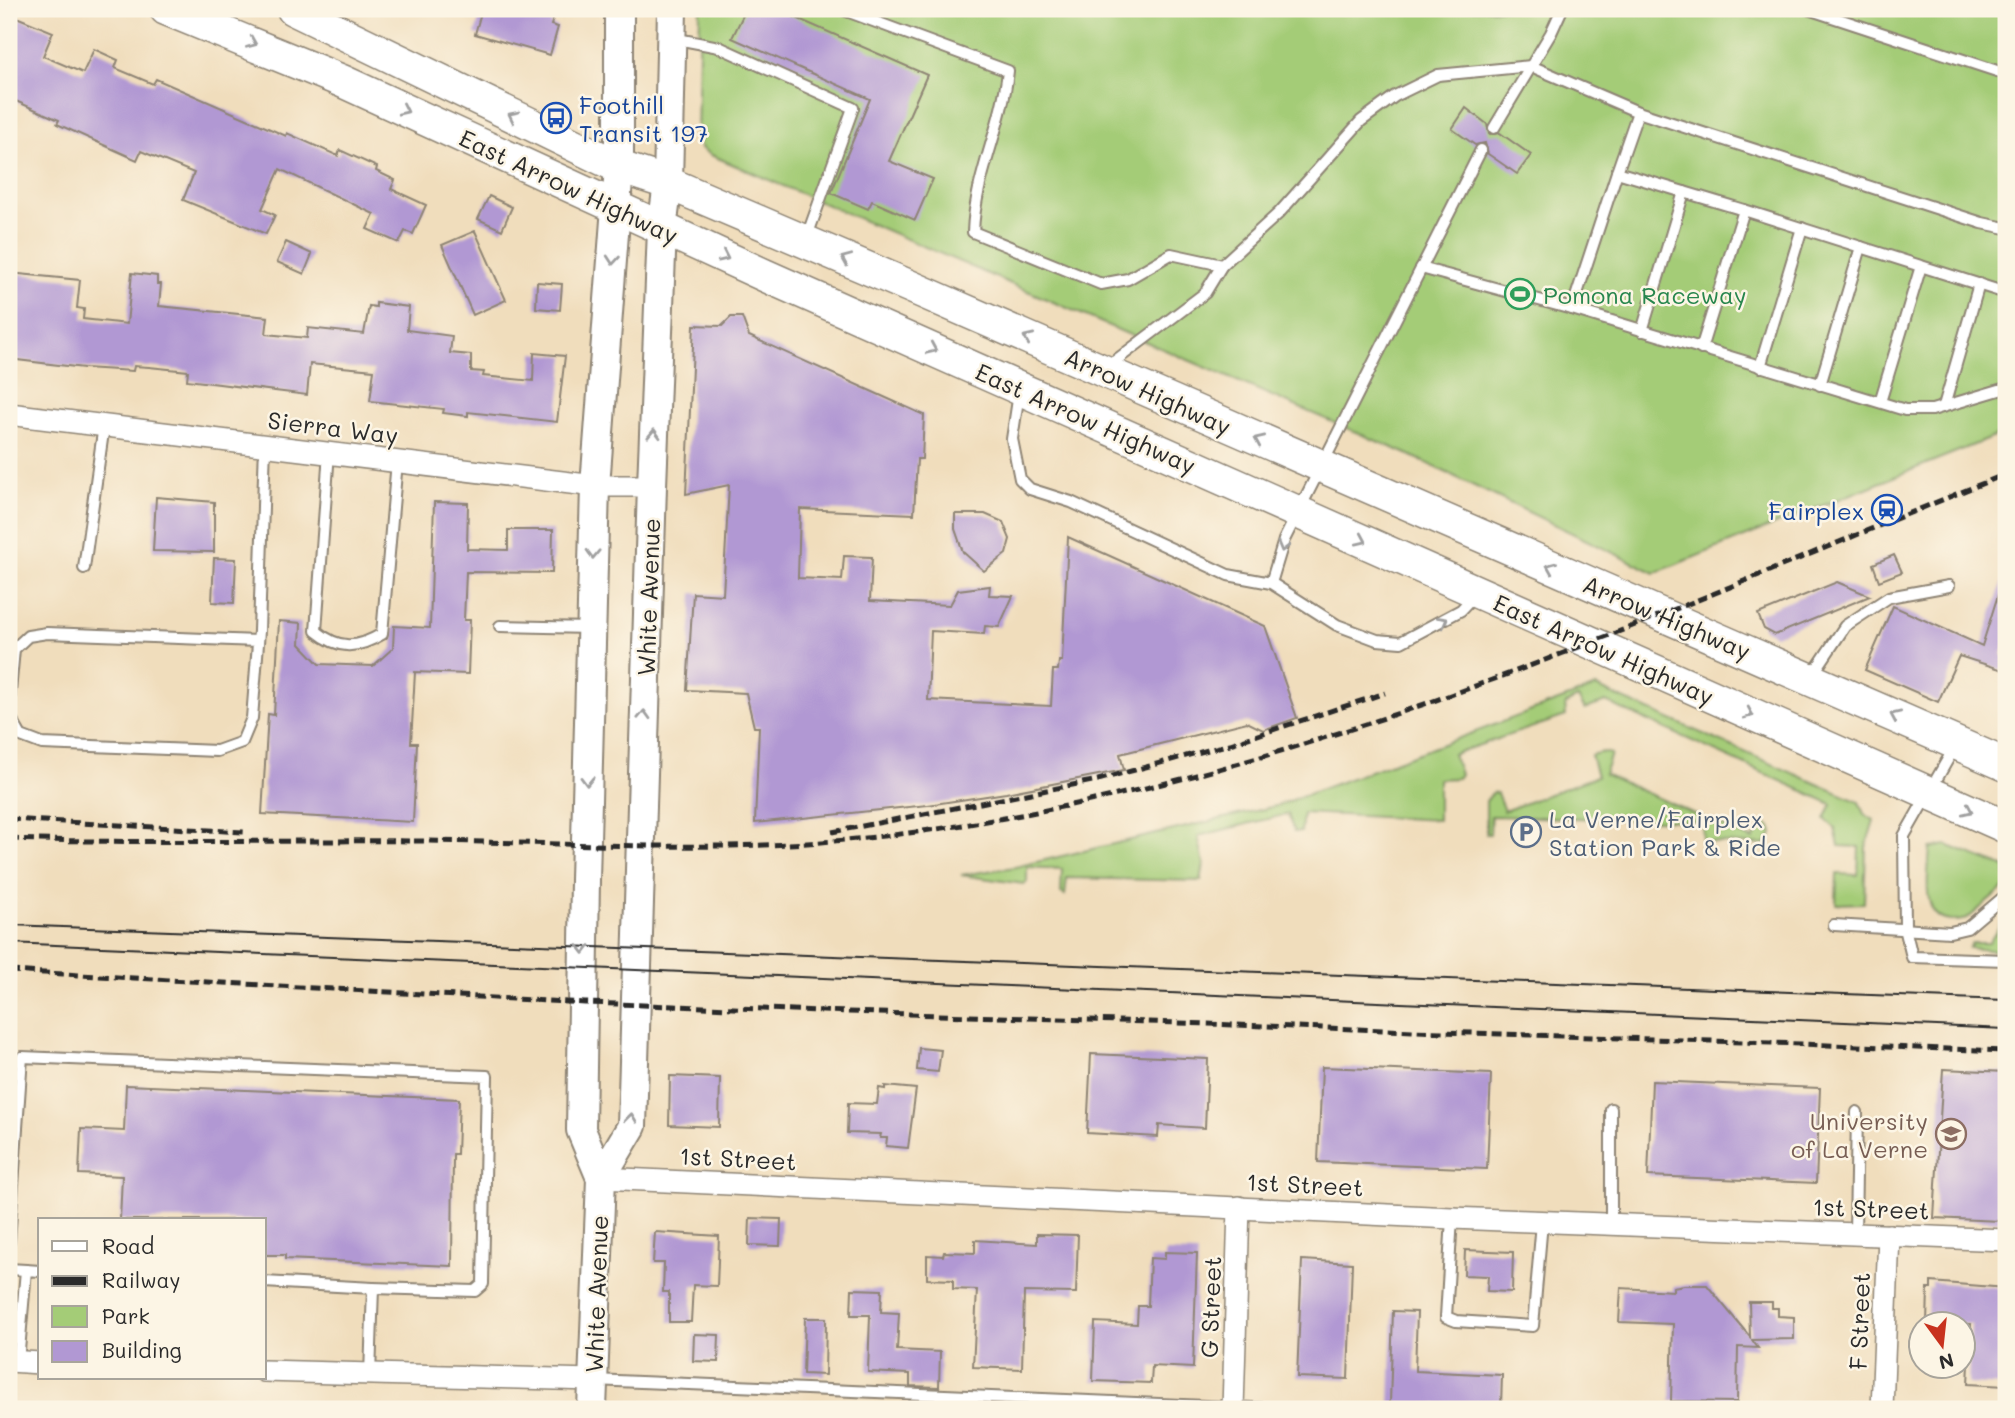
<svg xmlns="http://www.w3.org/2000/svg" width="2015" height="1418" viewBox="0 0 2015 1418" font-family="Mali,sans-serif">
<rect width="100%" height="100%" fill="#fcf5e5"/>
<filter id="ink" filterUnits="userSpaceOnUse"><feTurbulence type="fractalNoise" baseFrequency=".0143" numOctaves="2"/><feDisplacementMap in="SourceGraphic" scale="14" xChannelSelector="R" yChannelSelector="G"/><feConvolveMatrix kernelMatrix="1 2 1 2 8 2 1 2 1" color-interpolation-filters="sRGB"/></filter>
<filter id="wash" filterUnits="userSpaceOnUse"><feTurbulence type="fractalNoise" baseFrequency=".00686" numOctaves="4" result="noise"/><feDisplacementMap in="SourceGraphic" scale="28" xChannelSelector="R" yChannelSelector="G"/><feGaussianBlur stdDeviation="1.57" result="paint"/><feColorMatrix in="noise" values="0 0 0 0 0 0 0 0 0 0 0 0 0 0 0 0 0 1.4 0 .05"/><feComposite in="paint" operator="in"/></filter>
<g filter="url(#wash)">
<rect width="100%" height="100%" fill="#f0ddbc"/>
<!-- green -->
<g fill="#a4cc77" stroke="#687c51" stroke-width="2">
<polygon points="700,9 2006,9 2006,432 1655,573 1414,457 711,155 701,148 697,136"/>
<polygon points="1596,687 1859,802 1864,814 1874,820 1866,847 1864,903 1836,904 1837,874 1858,875 1859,847 1839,846 1835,828 1825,819 1832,804 1606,702 1585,709 1578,698 1565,704 1566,716 1453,754 1460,774 1457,778 1438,779 1438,820 1303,813 1301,832 1294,832 1288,814 1198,836 1204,864 1201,881 1067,878 1065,895 1061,893 1062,869 1027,867 1027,882 1024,884 961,875 1015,867 1276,806"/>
<polygon points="1603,752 1611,754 1604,774 1753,840 1763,823 1771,827 1773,833 1765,845 1705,842 1702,841 1703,824 1697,821 1491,816 1490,834 1486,834 1486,800 1493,792 1497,793 1504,811 1597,776 1591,755"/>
<path d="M 1946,845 L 2006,868 L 2006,886 L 1967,919 C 1917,932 1928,878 1930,848 Z"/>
<polygon points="2006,915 2006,952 1969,948 1972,943 1989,943"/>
</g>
<g id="blocks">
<!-- building -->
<g fill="#b198d3">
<polygon points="482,9 556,9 551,25 558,27 550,55 475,34"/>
<polygon points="746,9 776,9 927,75 889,161 933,179 915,220 872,201 868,209 831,193 870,99 732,38"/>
<polygon points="9,14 53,32 43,56 83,73 94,49 118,60 115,68 153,84 156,79 286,136 287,133 338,156 340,150 377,167 376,171 395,180 391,189 426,205 413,234 405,231 399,243 367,229 374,214 280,169 262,209 275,215 266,234 183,200 194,173 141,151 137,160 57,124 59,120 9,98"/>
<polygon points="1466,108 1487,124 1489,134 1500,133 1531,155 1517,174 1488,154 1485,143 1475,145 1452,129"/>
<polygon points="489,196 512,207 502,230 478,219"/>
<polygon points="475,231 506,300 473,315 442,245"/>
<polygon points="286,242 312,254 304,274 277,262"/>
<polygon points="9,273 80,280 77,308 84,309 83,319 127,324 132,273 157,276 157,284 161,284 159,306 268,317 266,334 307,338 308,328 364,334 369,306 376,307 376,303 409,307 407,330 452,336 450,353 471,355 471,371 484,372 483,376 533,381 534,353 565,356 557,422 468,412 468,416 443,413 444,409 370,401 374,370 310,364 307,395 187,380 188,371 149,367 134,366 133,371 84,368 9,359"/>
<polygon points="537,282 562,284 560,310 536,308"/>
<polygon points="731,317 742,317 749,336 924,415 922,459 917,459 914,514 800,509 798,578 842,580 844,556 872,557 870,601 950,605 958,590 990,586 989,595 1013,596 999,627 985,626 984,634 931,631 928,700 1051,706 1053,670 1058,670 1059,661 1062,661 1068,537 1265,626 1297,718 1263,730 1247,722 1120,754 1124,770 1006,793 928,805 755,823 759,727 754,727 746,693 687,690 693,593 723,595 729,485 686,494 694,325 722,326"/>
<polygon points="156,497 214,502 214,552 153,551"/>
<polygon points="434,502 468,503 467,549 508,550 508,530 553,530 552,573 466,572 464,620 470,620 468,674 415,672 411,743 417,743 413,822 262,814 268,714 274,715 279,621 301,623 300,644 319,664 373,666 393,648 394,626 430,628"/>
<polygon points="955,514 985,514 1003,522 1010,539 1006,554 984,571 963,552 955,529"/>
<polygon points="1894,555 1902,572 1879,581 1873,564"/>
<polygon points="214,558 236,559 234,603 212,602"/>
<polygon points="1837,582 1870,596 1775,635 1764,629 1758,614"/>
<polygon points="2002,582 2006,583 2006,643 2002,655 2006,656 2006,671 1959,656 1938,702 1865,670 1893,606 1982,646"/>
<polygon points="919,1048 941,1050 938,1072 917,1070"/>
<polygon points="1091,1054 1208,1059 1205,1128 1159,1125 1158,1137 1087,1133"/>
<polygon points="1322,1067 1491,1074 1487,1169 1318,1162"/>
<polygon points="1943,1069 2006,1072 2006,1155 2003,1155 2000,1221 1934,1218"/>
<polygon points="670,1076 720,1078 719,1127 669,1125"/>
<polygon points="1652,1081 1820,1088 1816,1183 1648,1176"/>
<polygon points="126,1085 459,1099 457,1154 453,1154 452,1266 285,1259 285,1255 264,1255 264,1220 120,1220 122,1176 79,1174 81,1129 124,1131"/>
<polygon points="885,1086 916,1089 908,1148 886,1146 887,1138 880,1138 881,1134 847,1133 848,1103 877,1104 879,1088 885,1089"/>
<polygon points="750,1218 781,1219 780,1246 749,1245"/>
<polygon points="655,1232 719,1236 717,1286 693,1285 691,1322 669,1322 669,1292 663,1292 664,1263 653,1263"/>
<polygon points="1037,1234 1078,1235 1076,1293 1024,1292 1022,1369 973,1367 977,1290 953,1289 953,1280 927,1279 927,1255 943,1256 944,1252 975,1253 975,1240 1037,1244"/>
<polygon points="1465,1250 1513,1252 1512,1292 1487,1291 1488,1276 1464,1275"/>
<polygon points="1165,1252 1197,1253 1193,1368 1152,1366 1151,1383 1093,1381 1095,1322 1137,1324 1138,1306 1148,1306 1150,1258 1165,1259"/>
<polygon points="1302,1260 1352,1263 1348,1379 1297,1377"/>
<polygon points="1931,1282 2006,1288 2006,1386 1968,1384 1971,1324 1927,1324 1928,1288 1931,1288"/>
<polygon points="1684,1285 1707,1285 1750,1337 1749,1302 1772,1302 1772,1308 1778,1308 1778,1316 1794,1317 1794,1339 1752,1340 1758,1348 1738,1347 1737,1402 1671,1401 1673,1324 1619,1322 1621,1288 1673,1291 1673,1287"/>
<polygon points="852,1289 882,1290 881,1312 899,1313 897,1350 940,1352 939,1387 910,1386 910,1374 868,1372 870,1315 851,1315"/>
<polygon points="1393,1311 1417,1312 1415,1371 1502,1375 1501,1407 1390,1403"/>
<polygon points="805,1318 826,1318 825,1375 803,1374"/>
<polygon points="694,1334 719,1335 718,1362 693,1361"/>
<polygon points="909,1401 939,1403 939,1409 909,1409"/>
</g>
</g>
</g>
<g filter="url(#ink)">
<use href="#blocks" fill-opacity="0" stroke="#8e8474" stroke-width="2"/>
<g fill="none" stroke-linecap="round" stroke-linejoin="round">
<!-- lane casing -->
<g stroke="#8e8474" stroke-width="14">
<g id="lane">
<path d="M 841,9 L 1008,71 C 1002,127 975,176 973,232 L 1101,284 L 1128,279 L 1171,254 L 1222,265 L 1279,213 L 1361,121 L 1395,96 L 1438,75 L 1531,66 L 1638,112 L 1982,223 L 2006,228"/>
<polyline points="1808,9 2006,74"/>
<polyline points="1996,9 2006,12"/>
<polyline points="672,38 719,47 853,108 806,239"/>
<polyline points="1494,128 1551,33 1562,9"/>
<polyline points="1617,172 1638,112"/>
<polyline points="1744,210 1617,172 1572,309 1905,410 1932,410 2006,388"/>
<polyline points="1421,268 1572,309"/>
<polyline points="1642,331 1684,192"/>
<polyline points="1701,349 1744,210 2006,293"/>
<polyline points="1107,367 1205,293 1222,265"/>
<polyline points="1760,367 1802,228"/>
<polyline points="1820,385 1861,247"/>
<polyline points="1019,393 1012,439 1020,479 1030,489 1071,502 1228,575 1271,583 1337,625 1377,640 1401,642 1461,610 1476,594"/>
<polyline points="1880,402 1921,266"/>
<polyline points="1944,406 1979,284"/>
<path d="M 329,452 L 316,631 C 339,650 357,649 382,634 L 397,461"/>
<polyline points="84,568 104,425"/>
<polyline points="1271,583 1284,540 1481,150"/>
<polyline points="500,626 590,628"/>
<polyline points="1811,677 1845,626 1889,597 1949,586"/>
<polyline points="9,703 14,649 28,636 47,633 258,641"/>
<polyline points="9,715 21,736 42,744 217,751 242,742 252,718 259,631 265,444"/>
<polyline points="1956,745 1904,836 1905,928 1912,957 2006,960"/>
<polyline points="1834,925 1950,932 1967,928 2006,895"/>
<polyline points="1611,1109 1611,1225"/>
<polyline points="1452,1218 1446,1317 1456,1321 1533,1326 1542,1222"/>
<polyline points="1855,1233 1857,1112"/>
<polyline points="9,1242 22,1057 487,1076 483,1284 475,1291 373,1288"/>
<polyline points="9,1269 26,1270"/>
<polyline points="264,1282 373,1288 370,1375"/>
<polyline points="18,1362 26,1270 40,1271"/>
<polyline points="593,1380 1276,1409"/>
</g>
</g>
<!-- street casing -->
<g stroke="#8e8474" stroke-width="24">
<g id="street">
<polyline points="9,414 595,486 652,486"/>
<polyline points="601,1178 1452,1218 2006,1240"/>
<polyline points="9,1361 40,1363"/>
<polyline points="264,1371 593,1380"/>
<polyline points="1233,1409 1239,1207"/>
<polyline points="1882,1409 1889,1235"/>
</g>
</g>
<!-- secondary casing -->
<g stroke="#8e8474" stroke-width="32">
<g id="secondary">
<polyline points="601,1178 632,1126 652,486 662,229 668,183 672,9"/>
<polyline points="592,1409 601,1178 581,1130 585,880 595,486 619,167 619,9"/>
</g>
</g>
<!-- primary casing -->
<g stroke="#8e8474" stroke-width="35">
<g id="primary">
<polyline points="166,9 342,81 764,275 2006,827"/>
<polyline points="293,9 619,167 668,183 909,286 2006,765"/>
</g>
</g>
<!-- lane -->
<use href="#lane" stroke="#fff" stroke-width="10"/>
<!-- street -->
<use href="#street" stroke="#fff" stroke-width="21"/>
<!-- secondary -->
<use href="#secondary" stroke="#fff" stroke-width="28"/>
<!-- primary -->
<use href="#primary" stroke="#fff" stroke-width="32"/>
<!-- tram -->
<g stroke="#2b2b2b" stroke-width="2">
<polyline points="9,925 2006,1000"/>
<polyline points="9,943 2006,1029"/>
</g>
<!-- rail -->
<g stroke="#2b2b2b" stroke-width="5" stroke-dasharray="10 5" stroke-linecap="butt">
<polyline points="9,819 244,832"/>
<polyline points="832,832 1098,780 1230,744 1385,693"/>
<path d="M 9,839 C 147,844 285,840 423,841 C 536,842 650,849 764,845 C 860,842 957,828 1051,809 C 1379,744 1697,598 2006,474"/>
<polyline points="9,971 585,1003 2006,1051"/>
</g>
</g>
<!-- one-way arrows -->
<defs><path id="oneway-chevron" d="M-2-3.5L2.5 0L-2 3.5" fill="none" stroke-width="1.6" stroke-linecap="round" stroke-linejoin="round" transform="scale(1.75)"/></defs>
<g stroke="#a0a0a0">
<use href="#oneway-chevron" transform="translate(252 43) rotate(23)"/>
<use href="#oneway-chevron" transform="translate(404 110) rotate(25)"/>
<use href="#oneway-chevron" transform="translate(513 116) rotate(-154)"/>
<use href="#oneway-chevron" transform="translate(724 257) rotate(25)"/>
<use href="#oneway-chevron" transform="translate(846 259) rotate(-157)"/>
<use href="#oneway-chevron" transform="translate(613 260) rotate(95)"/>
<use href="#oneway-chevron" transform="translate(1028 338) rotate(-156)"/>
<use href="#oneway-chevron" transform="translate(932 349) rotate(24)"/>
<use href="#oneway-chevron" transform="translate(654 434) rotate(-88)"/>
<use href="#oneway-chevron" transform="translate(1259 440) rotate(-156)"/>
<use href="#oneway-chevron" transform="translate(1362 540) rotate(24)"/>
<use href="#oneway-chevron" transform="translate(1283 547) rotate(105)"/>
<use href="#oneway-chevron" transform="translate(593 554) rotate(92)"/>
<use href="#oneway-chevron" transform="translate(1551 567) rotate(-157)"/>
<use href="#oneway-chevron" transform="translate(1443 621) rotate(-29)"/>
<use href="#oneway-chevron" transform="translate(1749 714) rotate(23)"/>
<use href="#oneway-chevron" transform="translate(644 715) rotate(-88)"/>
<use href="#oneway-chevron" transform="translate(1895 716) rotate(-156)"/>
<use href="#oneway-chevron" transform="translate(587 781) rotate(91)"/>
<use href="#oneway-chevron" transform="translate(1968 810) rotate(24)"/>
<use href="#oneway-chevron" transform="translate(584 949) rotate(90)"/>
<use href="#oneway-chevron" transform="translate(631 1118) rotate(-83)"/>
</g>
</g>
<!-- icons -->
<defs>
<g id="bus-ring" transform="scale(1.575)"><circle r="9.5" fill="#fcf5e5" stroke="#1a4fb4" stroke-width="1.5"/><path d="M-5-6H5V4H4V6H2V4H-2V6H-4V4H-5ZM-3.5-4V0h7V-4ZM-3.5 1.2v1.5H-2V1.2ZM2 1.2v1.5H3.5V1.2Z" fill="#1a4fb4"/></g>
<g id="stadium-ring" transform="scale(1.575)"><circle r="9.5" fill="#fcf5e5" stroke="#2e9e5b" stroke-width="1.5"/><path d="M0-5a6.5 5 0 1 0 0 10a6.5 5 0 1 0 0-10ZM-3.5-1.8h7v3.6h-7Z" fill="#2e9e5b"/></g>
<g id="station-ring" transform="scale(1.575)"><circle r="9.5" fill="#fcf5e5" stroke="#1a4fb4" stroke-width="1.5"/><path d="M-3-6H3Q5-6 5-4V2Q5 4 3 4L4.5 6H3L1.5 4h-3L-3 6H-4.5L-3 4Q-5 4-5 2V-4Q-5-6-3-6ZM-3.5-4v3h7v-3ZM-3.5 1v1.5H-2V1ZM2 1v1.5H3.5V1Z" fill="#1a4fb4"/></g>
<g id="parking-ring" transform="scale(1.575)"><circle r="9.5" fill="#fcf5e5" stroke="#5c6f8a" stroke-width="1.5"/><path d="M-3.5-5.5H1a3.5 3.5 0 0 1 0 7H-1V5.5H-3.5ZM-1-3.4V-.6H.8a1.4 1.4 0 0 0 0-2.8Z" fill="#5c6f8a"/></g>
<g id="university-ring" transform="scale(1.575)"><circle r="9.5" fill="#fcf5e5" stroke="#8d6e63" stroke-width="1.5"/><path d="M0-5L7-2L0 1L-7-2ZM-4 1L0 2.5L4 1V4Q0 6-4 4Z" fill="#8d6e63"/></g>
</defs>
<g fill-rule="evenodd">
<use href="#bus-ring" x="556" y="118"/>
<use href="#stadium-ring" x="1520" y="294"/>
<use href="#station-ring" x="1887" y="510"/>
<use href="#parking-ring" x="1526" y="832"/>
<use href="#university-ring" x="1951" y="1134"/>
</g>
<g text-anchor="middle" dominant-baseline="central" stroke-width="5" stroke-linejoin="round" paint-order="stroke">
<!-- transit labels -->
<g font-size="24" fill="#164399" stroke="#fcf5e5" text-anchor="start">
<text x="579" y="104">Foothill<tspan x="579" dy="28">Transit 197</tspan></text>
<text x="1864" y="510" text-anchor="end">Fairplex</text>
</g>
<!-- street labels -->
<g font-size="24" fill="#2b2b2b" stroke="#fcf5e5">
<text transform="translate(569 186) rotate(25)">East Arrow Highway</text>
<text transform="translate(1148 391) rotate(24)">Arrow Highway</text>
<text transform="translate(1086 418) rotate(24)">East Arrow Highway</text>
<text transform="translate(333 427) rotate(7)">Sierra Way</text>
<text transform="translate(648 597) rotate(-88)">White Avenue</text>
<text transform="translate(1667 617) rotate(23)">Arrow Highway</text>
<text transform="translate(1604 649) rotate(24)">East Arrow Highway</text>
<text transform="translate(738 1158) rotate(3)">1st Street</text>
<text transform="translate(1305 1184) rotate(3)">1st Street</text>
<text transform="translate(1871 1208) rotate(2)">1st Street</text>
<text transform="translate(596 1294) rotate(-88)">White Avenue</text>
<text transform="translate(1210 1307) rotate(-88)">G Street</text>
<text transform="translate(1859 1321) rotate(-88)">F Street</text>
</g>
<!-- leisure labels -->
<g font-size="24" fill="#27864d" stroke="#fcf5e5" text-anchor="start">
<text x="1543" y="294">Pomona Raceway</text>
</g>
<!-- service labels -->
<g font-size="24" fill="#4e5e75" stroke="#fcf5e5" text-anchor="start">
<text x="1549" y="818">La Verne/Fairplex<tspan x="1549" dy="28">Station Park &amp; Ride</tspan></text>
</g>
<!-- education labels -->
<g font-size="24" fill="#785e54" stroke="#fcf5e5" text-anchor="end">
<text x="1928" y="1120">University<tspan x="1928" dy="28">of La Verne</tspan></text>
</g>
</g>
<!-- margin -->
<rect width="2015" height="1418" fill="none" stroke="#fcf5e5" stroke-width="35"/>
<!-- legend -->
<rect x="38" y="1218" width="228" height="161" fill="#fcf5e5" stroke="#a8a49b" stroke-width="2"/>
<rect x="52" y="1241" width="35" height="10" fill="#ffffff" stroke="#a8a49b" stroke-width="2"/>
<text x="102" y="1254" font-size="21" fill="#2b2b2b">Road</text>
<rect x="52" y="1276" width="35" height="10" fill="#2b2b2b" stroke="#a8a49b" stroke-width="2"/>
<text x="102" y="1288" font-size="21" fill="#2b2b2b">Railway</text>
<rect x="52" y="1306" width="35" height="21" fill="#a4cc77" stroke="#a8a49b" stroke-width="2"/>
<text x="102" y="1324" font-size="21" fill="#2b2b2b">Park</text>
<rect x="52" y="1341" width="35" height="21" fill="#b198d3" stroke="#a8a49b" stroke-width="2"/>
<text x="102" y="1358" font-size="21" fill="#2b2b2b">Building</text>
<!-- north arrow -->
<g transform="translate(1942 1345) rotate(165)"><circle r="33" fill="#fcf5e5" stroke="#a8a49b" stroke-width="2"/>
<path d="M0-5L12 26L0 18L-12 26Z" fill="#c8321e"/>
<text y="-10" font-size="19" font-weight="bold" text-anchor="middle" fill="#2b2b2b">N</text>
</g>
</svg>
